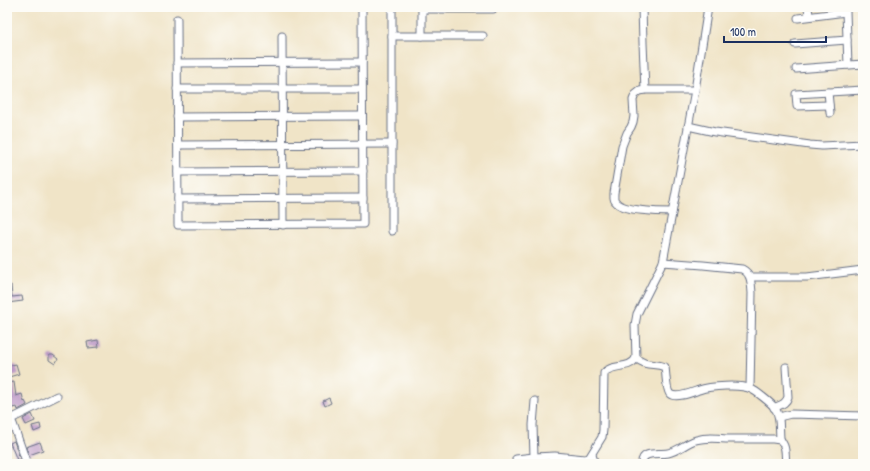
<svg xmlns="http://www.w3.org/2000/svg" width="870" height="471" viewBox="0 0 870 471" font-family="'Patrick Hand',sans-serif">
<rect width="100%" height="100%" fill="#fdfcf7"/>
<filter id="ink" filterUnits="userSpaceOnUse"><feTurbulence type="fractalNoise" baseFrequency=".025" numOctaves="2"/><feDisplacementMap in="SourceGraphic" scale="8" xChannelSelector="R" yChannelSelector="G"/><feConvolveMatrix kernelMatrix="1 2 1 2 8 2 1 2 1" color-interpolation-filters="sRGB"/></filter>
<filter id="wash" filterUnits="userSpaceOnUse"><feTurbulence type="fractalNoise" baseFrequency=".012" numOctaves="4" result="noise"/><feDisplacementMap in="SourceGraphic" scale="16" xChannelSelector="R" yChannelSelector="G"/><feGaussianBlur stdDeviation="0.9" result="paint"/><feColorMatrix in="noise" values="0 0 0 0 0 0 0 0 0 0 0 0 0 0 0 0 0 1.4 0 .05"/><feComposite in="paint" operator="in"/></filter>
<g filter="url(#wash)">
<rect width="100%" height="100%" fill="#f0e4c7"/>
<g id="blocks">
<!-- building -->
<g fill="#be9bc7">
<polygon points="7,285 11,285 12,297 22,296 23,301 7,303"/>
<polygon points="98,340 99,347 88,348 87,342"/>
<polygon points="49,355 53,355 58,359 55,364 49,360"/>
<polygon points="16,364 19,374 9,377 7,366"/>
<polygon points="14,382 16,396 22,394 24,402 25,401 27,405 18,410 17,407 7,409 7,399 11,398 8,383"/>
<polygon points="329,398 331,403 325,406 323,401"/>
<polygon points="32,414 35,421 26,425 23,419"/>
<polygon points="40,424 41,429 34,432 32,426"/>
<polygon points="14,441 20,459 17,460 10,443"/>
<polygon points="40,442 43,450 29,455 26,447"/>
</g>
</g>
</g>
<g filter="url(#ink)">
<use href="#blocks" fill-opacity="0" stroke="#666e83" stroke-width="1"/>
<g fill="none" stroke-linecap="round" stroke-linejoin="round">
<!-- street casing -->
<g stroke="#666e83" stroke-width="9">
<g id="street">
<polyline points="392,7 392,231"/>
<polyline points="422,7 422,36"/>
<polyline points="642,7 643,43 645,90"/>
<polyline points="808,7 809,16"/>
<polyline points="422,9 493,9"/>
<polyline points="798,18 846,12 848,65"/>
<polyline points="177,19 178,225 363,224 362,7"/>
<polyline points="282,36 283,225"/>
<polyline points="392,36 483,36"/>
<polyline points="795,44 847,40"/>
<polyline points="177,63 362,62"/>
<polyline points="796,69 863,64"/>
<polyline points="177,89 362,89"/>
<polyline points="828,92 830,113"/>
<polyline points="829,105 797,106 796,94 863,90"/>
<polyline points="177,117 362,116"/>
<polyline points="688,126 715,132 810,145 822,146 863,144"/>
<polyline points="178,145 392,144"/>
<polyline points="178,172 363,171"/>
<polyline points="178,199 363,198"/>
<path d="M 672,212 C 661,212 622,211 616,202 C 613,200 614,196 614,193 L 622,146 L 627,133 L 631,127 L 633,122 L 634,116 L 633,100 L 635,95 L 640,91 L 645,90 L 695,90"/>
<path d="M 663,262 L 703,265 L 742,269 C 752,274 751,284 752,293 L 750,388"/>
<polyline points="751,277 807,277 863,270"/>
<path d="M 636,358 C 648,368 653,362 665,367 C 666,373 666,390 670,394 C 676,399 693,392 699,390 C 710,386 741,384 751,389 C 756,391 771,403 775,408 C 781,417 779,428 780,438 C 781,441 783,443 784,446 C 786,451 785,458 786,464"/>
<path d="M 774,408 C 780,405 786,404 788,397 L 786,367"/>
<polyline points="7,417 11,419 13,424 27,464"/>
<polyline points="779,417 791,414 863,416"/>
<polyline points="11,419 57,396"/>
<polyline points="592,455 595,464"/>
<polyline points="516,459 534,457 533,425 535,401"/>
<path d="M 534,464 L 534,457 L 555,456 L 585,459 L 589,458 L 602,437 L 603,430 L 604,373 C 612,363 630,370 636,358 L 635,325 L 637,314 L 663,262 L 695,90 L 708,7"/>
<path d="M 642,464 C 641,450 658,455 668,453 C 678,451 686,443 696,440 C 706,437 716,438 726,439 C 742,439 757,439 773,439 L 780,440"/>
</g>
</g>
<!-- street -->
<use href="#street" stroke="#fff" stroke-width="7"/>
</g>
</g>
<!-- margin -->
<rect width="870" height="471" fill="none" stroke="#fdfcf7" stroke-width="24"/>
<!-- scale -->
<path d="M724 36v6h102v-6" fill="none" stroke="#1b2f5e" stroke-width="2"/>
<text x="730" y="36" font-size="12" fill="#1b2f5e" stroke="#fdfcf7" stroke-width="3" paint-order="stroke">100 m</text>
</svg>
